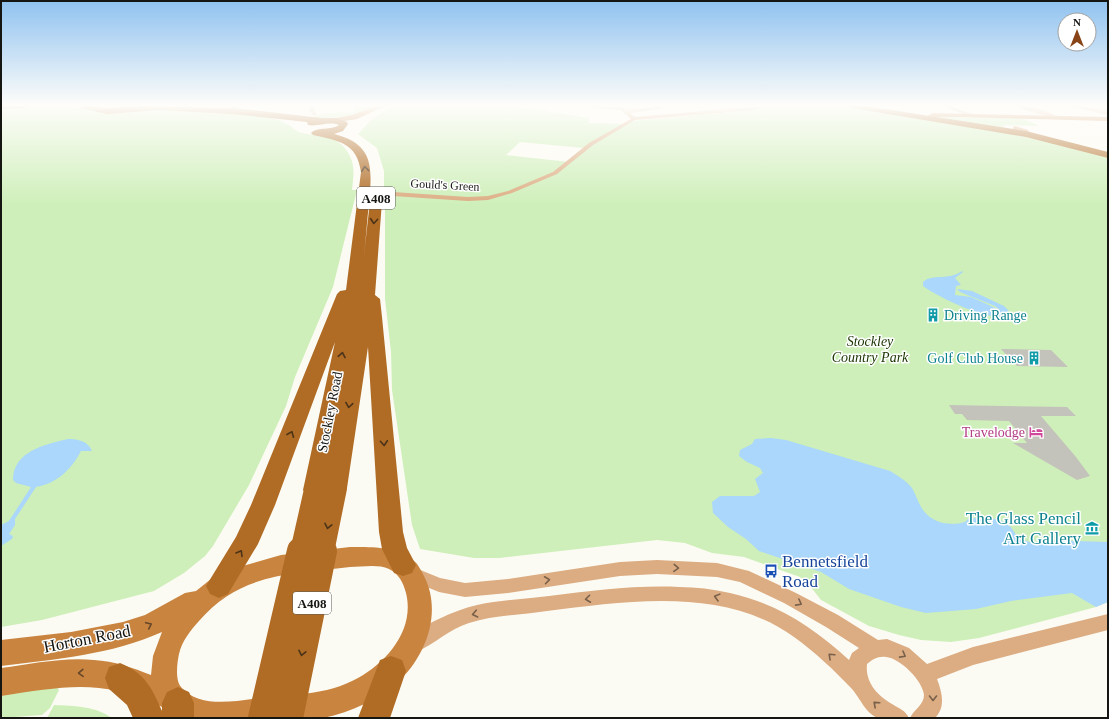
<svg xmlns="http://www.w3.org/2000/svg" width="1109" height="719" viewBox="0 0 1109 719" font-family="Georgia,serif">
<rect width="100%" height="100%" fill="#fcfbf3"/>
<!-- green -->
<g fill="#ceefb9" fill-rule="evenodd">
<path d="M 28,106 C 78,106 129,108 179,111 C 209,112 240,111 270,118 C 276,119 284,122 289,125 C 294,128 296,132 302,133 C 315,136 331,135 342,145 C 356,160 354,171 352,190 L 357,190 L 333,287 L 295,377 L 286,406 L 249,485 L 213,546 L 205,556 L 184,573 L 154,591 L 42,620 L 1,627 L 1,108 Z"/>
<path d="M 356,106 L 374,106 C 354,119 332,118 309,118 L 324,113 L 354,112 Z"/>
<path d="M 392,106 L 520,106 L 520,107 L 589,118 L 589,123 L 622,124 L 633,121 L 748,111 L 766,106 L 852,106 L 977,126 L 936,117 L 1021,118 L 1039,126 L 1004,125 L 1003,127 L 1108,155 L 1108,602 L 1096,607 L 979,638 L 951,642 L 921,640 L 899,635 L 869,626 L 821,600 L 810,586 L 800,577 L 744,557 L 712,553 L 685,543 L 657,540 L 499,558 L 474,558 L 420,549 L 412,525 L 392,390 L 391,352 L 385,299 L 385,193 L 389,193 L 384,191 L 384,171 L 377,148 L 358,134 L 370,121 ZM 520,142 L 584,148 L 569,162 L 506,155 Z"/>
<polygon points="57,687 59,690 50,708 42,715 1,718 1,693"/>
<path d="M 54,705 C 75,706 95,706 112,718 L 47,718 Z"/>
</g>
<!-- water -->
<g fill="#aad7fb">
<path d="M 962,271 L 963,272 L 955,278 L 961,285 L 956,286 L 955,295 L 971,297 L 1000,310 L 995,306 L 960,292 L 957,289 L 972,291 L 1004,306 L 1008,310 L 1009,314 C 996,326 936,296 923,286 L 923,282 C 933,273 948,281 962,271 Z"/>
<path d="M 771,438 L 786,440 L 890,471 C 898,476 906,480 912,488 C 915,493 917,499 920,505 C 928,522 948,527 965,522 L 969,518 L 999,519 L 1010,526 L 1017,536 L 1029,542 L 1040,543 L 1042,540 L 1108,542 L 1108,602 L 1096,607 L 1072,593 L 1011,601 L 976,609 L 926,613 L 901,607 L 849,589 L 821,572 L 759,551 L 746,539 L 728,527 L 713,513 L 712,502 L 720,496 L 754,496 L 760,492 L 755,479 L 763,473 L 760,468 L 747,462 L 739,456 L 740,450 L 752,444 L 755,439 Z"/>
<path d="M 68,439 C 78,439 88,441 92,451 L 81,451 C 72,469 56,484 36,487 L 15,519 L 15,525 L 9,534 L 13,536 L 12,539 L 1,546 L 1,525 L 9,521 L 31,487 L 16,483 L 13,480 C 13,451 46,444 68,439 Z"/>
</g>
<!-- building -->
<g fill="#c3c2bb">
<polygon points="1001,349 1051,350 1068,367 1017,366"/>
<polygon points="949,405 1067,407 1076,416 1041,416 1076,457 1090,476 1077,480 1013,443 1027,443 1009,421 967,420 962,414 955,414"/>
</g>
<g fill="none" stroke-linecap="round" stroke-linejoin="round">
<!-- street -->
<g fill="#dcac82" fill-rule="evenodd">
<polygon points="232,106 239,106 233,109 230,107"/>
<polygon points="310,106 314,106 314,109 317,115 313,115 309,110"/>
<polygon points="591,106 622,107 627,110 654,107 653,106 659,106 665,108 630,113 635,117 765,106 754,110 635,120 593,145 557,174 512,193 488,200 468,201 393,196 389,194 393,192 468,197 488,196 508,191 553,172 589,143 631,119 621,110 593,108"/>
<polygon points="943,106 950,106 974,115 969,116"/>
<path d="M 1013,106 C 1026,105 1047,110 1057,117 L 1052,118 Z"/>
<polygon points="1069,106 1078,106 1108,111 1108,115"/>
<polygon points="1015,126 1028,130 1029,134 1024,135 1023,132 1013,129 1013,127"/>
<path d="M 657,560 L 717,563 L 749,571 L 796,593 L 838,615 L 878,640 L 887,639 L 909,648 L 927,664 L 973,647 L 1108,614 L 1108,630 L 973,665 L 937,679 C 942,692 946,707 935,718 L 910,718 C 914,709 924,705 924,695 C 923,681 900,658 886,657 C 878,656 873,659 867,664 C 865,682 877,695 892,704 C 900,709 905,710 909,718 C 900,718 887,719 878,718 C 866,714 860,698 852,689 C 835,671 815,652 794,637 C 724,586 627,601 547,611 C 522,615 494,615 469,623 C 449,629 435,644 416,652 L 410,649 L 407,643 C 415,626 459,609 477,605 C 501,600 525,599 549,596 C 592,591 635,585 679,587 C 696,587 713,589 730,593 C 778,604 813,627 849,660 L 852,653 L 859,648 L 826,627 L 784,603 L 740,582 L 717,577 L 657,574 L 620,576 L 508,593 L 465,597 L 439,592 L 407,579 L 405,574 L 407,569 L 413,567 L 440,578 L 465,583 L 508,579 L 620,562 Z"/>
</g>
<!-- secondary -->
<g fill="#c98440" fill-rule="evenodd">
<polygon points="376,106 383,107 357,119 331,123 327,121 331,119 352,115"/>
<polygon points="933,113 1108,117 1108,121 958,117 934,117 927,120 923,118"/>
<path d="M 350,547 C 371,547 397,546 414,561 C 419,565 421,571 424,576 C 442,611 427,653 401,679 C 380,699 352,712 323,718 L 177,718 C 172,714 166,709 160,706 C 100,678 63,687 1,696 L 1,668 C 32,664 63,657 94,660 C 114,661 133,668 151,675 L 153,656 L 162,632 C 111,655 56,659 1,666 L 1,640 L 71,632 L 123,622 L 145,615 L 185,593 L 196,591 L 211,579 L 239,567 L 281,555 ZM 350,567 C 362,567 378,564 389,569 C 399,574 403,582 406,593 C 415,629 388,661 358,678 C 326,696 287,695 252,699 C 230,702 197,707 181,687 C 175,680 177,663 179,654 C 182,641 190,631 199,621 C 240,573 291,574 350,567 Z"/>
</g>
<!-- primary -->
<g fill="#b06c25" fill-rule="evenodd">
<polygon points="1,106 29,106 25,108 1,109"/>
<path d="M 80,106 L 94,106 L 107,108 L 129,106 L 233,108 L 322,118 L 336,118 L 347,122 L 348,124 L 343,131 L 334,134 C 375,144 372,169 369,203 C 367,220 366,238 364,255 L 370,201 L 372,198 L 380,198 L 382,201 L 375,295 L 380,299 L 382,317 L 403,532 L 407,548 L 416,565 L 412,573 L 403,576 L 394,573 L 382,549 L 379,532 L 368,347 L 347,488 L 344,494 L 336,497 L 328,494 L 326,491 L 323,496 L 315,499 L 307,496 L 303,490 L 335,342 L 275,505 L 258,544 L 228,594 L 219,598 L 210,594 L 206,586 L 236,537 L 251,505 L 337,294 L 340,291 L 346,290 L 361,172 C 357,142 338,141 313,135 L 311,133 C 318,126 331,131 339,125 C 328,121 318,127 308,125 L 307,122 L 233,114 L 158,110 L 107,114 L 81,108 Z"/>
<polygon points="848,106 866,106 1026,131 1108,152 1108,158 1026,137 852,108"/>
<polygon points="391,656 402,660 406,671 390,718 358,718 380,660"/>
<path d="M 120,663 C 145,673 152,688 162,711 L 162,703 L 167,692 L 178,687 L 189,692 L 194,703 L 194,718 L 133,718 L 127,705 L 109,689 L 105,678 L 109,667 Z"/>
</g>
<!-- primary-bridge-far1 -->
<g stroke="#b06c25" stroke-width="22">
<polyline points="301,552 315,490"/>
<polyline points="323,552 336,488"/>
</g>
<!-- primary-bridge -->
<g stroke="#b06c25" stroke-width="28">
<polyline points="262,718 301,551"/>
<polyline points="289,718 323,551"/>
</g>
</g>
<!-- one-way arrows -->
<defs><path id="oneway-chevron" d="M-2-3.5L2.5 0L-2 3.5" fill="none" stroke-width="1.6" stroke-linecap="round" stroke-linejoin="round"/></defs>
<g stroke="#4b3319">
<use href="#oneway-chevron" transform="translate(365 169) rotate(-96)"/>
<use href="#oneway-chevron" transform="translate(374 221) rotate(95)"/>
<use href="#oneway-chevron" transform="translate(342 355) rotate(-79)"/>
<use href="#oneway-chevron" transform="translate(349 405) rotate(99)"/>
<use href="#oneway-chevron" transform="translate(291 434) rotate(-68)"/>
<use href="#oneway-chevron" transform="translate(384 443) rotate(86)"/>
<use href="#oneway-chevron" transform="translate(328 526) rotate(102)"/>
<use href="#oneway-chevron" transform="translate(240 553) rotate(-59)"/>
<use href="#oneway-chevron" transform="translate(302 653) rotate(102)"/>
</g>
<g stroke="#78604a">
<use href="#oneway-chevron" transform="translate(676 568) rotate(3)"/>
<use href="#oneway-chevron" transform="translate(547 580) rotate(-8)"/>
<use href="#oneway-chevron" transform="translate(717 597) rotate(-165)"/>
<use href="#oneway-chevron" transform="translate(588 599) rotate(173)"/>
<use href="#oneway-chevron" transform="translate(799 603) rotate(28)"/>
<use href="#oneway-chevron" transform="translate(475 614) rotate(168)"/>
<use href="#oneway-chevron" transform="translate(903 655) rotate(29)"/>
<use href="#oneway-chevron" transform="translate(831 656) rotate(-137)"/>
<use href="#oneway-chevron" transform="translate(933 698) rotate(90)"/>
<use href="#oneway-chevron" transform="translate(876 704) rotate(-138)"/>
</g>
<g stroke="#664727">
<use href="#oneway-chevron" transform="translate(149 625) rotate(-25)"/>
<use href="#oneway-chevron" transform="translate(81 673) rotate(178)"/>
</g>
<!-- sky -->
<linearGradient id="sky" x2="0" y2="1"><stop stop-color="#8fc2f0"/><stop offset="0.51" stop-color="#fefdfa"/><stop offset="1" stop-color="#fefdfa" stop-opacity="0"/></linearGradient>
<rect width="1109" height="206" fill="url(#sky)"/>
<!-- icons -->
<defs>
<g id="building-bare" transform="scale(1.08)"><path d="M-4-6H4V6H1V3H-1V6H-4ZM-2.5-4.3h1.7v1.8h-1.7ZM.8-4.3h1.7v1.8H.8ZM-2.5-1h1.7V.8h-1.7ZM.8-1h1.7V.8H.8Z" fill="#0f9aa8" stroke="#fff" stroke-width="2.5" paint-order="stroke"/></g>
<g id="hotel-bare" transform="scale(1.08)"><path d="M-6-4.5h1.5V1H6V5H4.5V3h-9V5H-6ZM-4 0a1.8 1.8 0 1 1 3.6 0ZM.5 0V-2.5h3Q6-2.5 6 0Z" fill="#d1479c" stroke="#fff" stroke-width="2.5" paint-order="stroke"/></g>
<g id="museum-bare" transform="scale(1.08)"><path d="M0-6L6-3V-2H-6V-3ZM-5-1h2V3h-2ZM-1-1h2V3h-2ZM3-1h2V3H3ZM-6 4H6V6H-6Z" fill="#0f9aa8" stroke="#fff" stroke-width="2.5" paint-order="stroke"/></g>
<g id="bus-bare" transform="scale(1.08)"><path d="M-5-6H5V4H4V6H2V4H-2V6H-4V4H-5ZM-3.5-4V0h7V-4ZM-3.5 1.2v1.5H-2V1.2ZM2 1.2v1.5H3.5V1.2Z" fill="#1a4fb4" stroke="#fff" stroke-width="2.5" paint-order="stroke"/></g>
</defs>
<g fill-rule="evenodd">
<use href="#building-bare" x="933" y="315"/>
<use href="#building-bare" x="1034" y="358"/>
<use href="#hotel-bare" x="1036" y="432"/>
<use href="#museum-bare" x="1092" y="528"/>
<use href="#bus-bare" x="771" y="571"/>
</g>
<g text-anchor="middle" dominant-baseline="central" stroke-width="3" stroke-linejoin="round" paint-order="stroke">
<!-- far-street labels -->
<g font-size="12" fill="#151512" stroke="#fff">
<text transform="translate(445 185) rotate(3)">Gould's Green</text>
</g>
<!-- shield labels -->
<g fill="#fff" stroke="#5b5b59" stroke-width="1">
<rect x="357" y="187" width="38" height="22" rx="3"/>
<rect x="293" y="592" width="38" height="22" rx="3"/>
</g>
<g font-size="13" font-weight="bold" fill="#151512">
<text x="376" y="198">A408</text>
<text x="312" y="603">A408</text>
</g>
<!-- culture labels -->
<g font-size="14" fill="#0d838f" stroke="#fff" text-anchor="start">
<text x="944" y="315">Driving Range</text>
<text x="1023" y="358" text-anchor="end">Golf Club House</text>
</g>
<!-- park labels -->
<g font-size="14" font-style="italic" fill="#193400" stroke="#fff">
<text x="870" y="341">Stockley<tspan x="870" dy="16">Country Park</tspan></text>
</g>
<!-- street labels -->
<g font-size="14" fill="#151512" stroke="#fff">
<text transform="translate(330 412) rotate(-79)">Stockley Road</text>
</g>
<!-- hotel labels -->
<g font-size="14" fill="#b23c85" stroke="#fff" text-anchor="end">
<text x="1025" y="432">Travelodge</text>
</g>
<!-- near-culture labels -->
<g font-size="17" fill="#0d838f" stroke="#fff" text-anchor="end">
<text x="1081" y="518">The Glass Pencil<tspan x="1081" dy="20">Art Gallery</tspan></text>
</g>
<!-- near-transit labels -->
<g font-size="17" fill="#164399" stroke="#fff" text-anchor="start">
<text x="782" y="561">Bennetsfield<tspan x="782" dy="20">Road</tspan></text>
</g>
<!-- near-street labels -->
<g font-size="17" fill="#151512" stroke="#fff">
<text transform="translate(87 639) rotate(-11)">Horton Road</text>
</g>
</g>
<!-- border -->
<rect width="1109" height="719" fill="none" stroke="#151512" stroke-width="4"/>
<!-- north arrow -->
<g transform="translate(1077 32)"><circle r="19" fill="#ffffff" stroke="#a1a1a0"/>
<path d="M0-3L7 15L0 10L-7 15Z" fill="#884416"/>
<text y="-6" font-size="11" font-weight="bold" text-anchor="middle" fill="#151512">N</text>
</g>
</svg>
